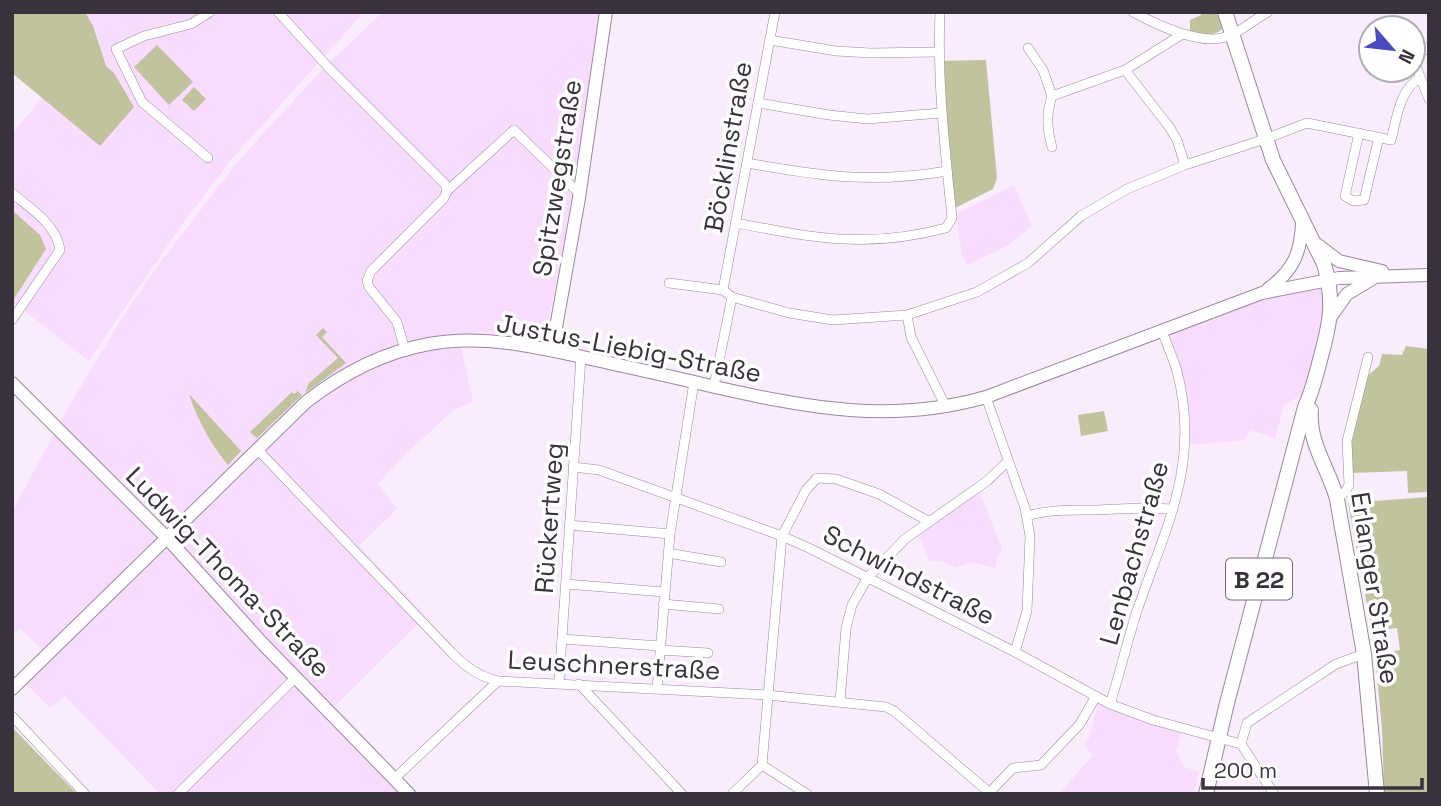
<svg xmlns="http://www.w3.org/2000/svg" width="1441" height="806" viewBox="0 0 1441 806" font-family="'Space Grotesk',sans-serif">
<rect width="100%" height="100%" fill="#f9ecfc"/>
<!-- built -->
<g fill="#f7dcfe">
<polygon points="86,12 364,12 230,161 180,227 89,361 12,302 46,249 40,235 12,210 12,134 42,98 99,145 114,73 106,66"/>
<polygon points="383,12 600,12 573,191 545,340 506,335 458,334 473,401 451,412 403,457 378,484 397,509 359,546 426,616 335,706 419,794 160,794 65,696 50,708 24,682 50,657 20,628 12,635 12,512 69,406 122,318 157,267 235,165 319,73"/>
<polygon points="1014,185 1032,226 1007,246 967,265 962,254 956,218 961,211"/>
<polygon points="1321,284 1326,306 1306,399 1298,397 1284,405 1275,438 1250,430 1246,440 1191,445 1183,376 1168,333 1265,297"/>
<polygon points="977,492 982,496 999,543 1002,546 995,568 971,562 956,568 942,561 930,561 918,534"/>
<polygon points="1099,700 1182,731 1176,751 1184,767 1199,772 1194,794 1059,794 1093,755 1084,745 1089,738"/>
</g>
<!-- green -->
<g fill="#c1c39d">
<polygon points="12,12 85,12 93,26 106,66 114,73 134,107 100,146 12,73"/>
<path d="M 1201,12 L 1221,12 L 1225,25 C 1217,38 1203,34 1190,33 L 1190,20 L 1201,15 Z"/>
<polygon points="157,45 193,82 169,105 134,67"/>
<polygon points="986,60 997,178 993,189 955,208 938,61"/>
<polygon points="194,87 206,99 194,111 182,100"/>
<polygon points="12,210 40,235 46,249 12,302"/>
<polygon points="323,328 327,332 322,337 346,363 305,393 309,383 338,358 316,335"/>
<polygon points="1406,346 1429,349 1429,492 1408,493 1407,471 1352,473 1352,442 1367,376 1379,366 1382,354 1402,355"/>
<polygon points="297,391 302,395 257,438 250,432 292,392 294,394"/>
<path d="M 189,394 L 241,451 L 228,465 C 210,443 198,421 189,394 Z"/>
<polygon points="1104,411 1108,431 1081,436 1078,415"/>
<polygon points="1429,497 1429,794 1384,794 1382,729 1375,654 1400,650 1397,628 1372,631 1348,503"/>
<polygon points="12,727 77,794 12,794"/>
</g>
<g fill="none" stroke-linecap="round" stroke-linejoin="round">
<!-- street casing -->
<g stroke="#9b87a1" stroke-width="10">
<g id="street">
<polyline points="278,12 330,69 445,184 447,191"/>
<path d="M 1133,12 C 1157,25 1205,48 1231,35 C 1244,29 1255,19 1268,12"/>
<polyline points="770,40 836,51 870,53 938,52"/>
<polyline points="1028,48 1043,70 1052,96"/>
<polyline points="1413,57 1429,47"/>
<polyline points="1413,59 1429,99"/>
<polyline points="1125,70 1170,128 1177,140 1185,165"/>
<polyline points="758,103 829,115 867,119 941,113"/>
<polyline points="1359,133 1345,196 1353,201 1364,200 1379,137"/>
<path d="M 1052,147 C 1047,129 1046,114 1052,96 L 1125,70 L 1181,35"/>
<polyline points="208,158 142,102 116,49 144,36 191,24 210,12"/>
<path d="M 747,163 C 821,176 872,184 947,171"/>
<path d="M 12,193 C 30,208 57,225 60,250 L 12,320"/>
<path d="M 736,223 C 814,238 867,249 946,228 L 952,218 C 945,149 937,81 940,12"/>
<polyline points="669,283 723,290 732,297 714,386"/>
<polyline points="723,290 775,12"/>
<path d="M 732,297 L 789,313 L 833,320 L 907,315 L 977,292 L 1028,263 L 1081,216 L 1127,189 L 1185,165 L 1265,139 L 1307,123 L 1391,140 C 1397,118 1399,90 1420,78"/>
<polyline points="907,315 911,337 946,407"/>
<polyline points="405,350 397,322 369,287 367,281 371,271 444,198 447,191 514,130 579,193"/>
<polyline points="986,397 1025,508 1030,536 1027,611 1015,652"/>
<path d="M 257,449 L 452,653 C 466,667 478,676 498,681 L 767,695 L 886,707 L 894,711 L 991,794"/>
<polyline points="573,467 599,470 782,536 811,549 1015,652 1110,704 1153,720 1241,744 1274,794"/>
<polyline points="1337,499 1345,492 1349,485 1347,441 1368,357"/>
<path d="M 1027,516 C 1050,509 1073,510 1096,510 C 1122,509 1147,507 1172,509"/>
<polyline points="569,525 670,534"/>
<polyline points="668,553 721,562"/>
<polyline points="566,584 664,592"/>
<polyline points="663,604 719,609"/>
<polyline points="562,639 660,646"/>
<polyline points="660,650 708,653"/>
<polyline points="559,682 581,357"/>
<polyline points="579,684 682,794"/>
<polyline points="657,689 670,534 694,382"/>
<polyline points="840,702 846,628 852,605 868,577 905,539 987,481 1007,462"/>
<path d="M 1110,704 C 1120,673 1127,642 1137,611 C 1166,526 1201,464 1177,371 C 1173,358 1167,344 1162,331"/>
<polyline points="12,716 85,794"/>
<polyline points="1241,744 1247,723 1336,664 1364,654"/>
<polyline points="762,765 807,794"/>
<polyline points="394,779 498,681"/>
<polyline points="990,792 1013,768 1041,765 1080,724 1096,696"/>
<polyline points="178,794 296,677"/>
<polyline points="732,794 762,765 782,536 806,490 817,478 836,479 879,494 928,521"/>
</g>
</g>
<!-- secondary casing -->
<g stroke="#9b87a1" stroke-width="14">
<g id="secondary">
<polyline points="1314,242 1339,261 1382,271"/>
<path d="M 1268,289 C 1293,271 1301,253 1302,223"/>
<polyline points="1330,318 1347,294 1372,279"/>
<polyline points="552,350 579,198 606,12"/>
<polyline points="12,383 167,538 263,644 409,794"/>
<path d="M 12,689 L 306,402 C 342,374 384,352 429,344 C 483,334 538,347 591,359 C 632,368 674,377 715,387 C 808,408 892,424 986,397 L 1262,293 L 1339,278 L 1429,275"/>
</g>
</g>
<!-- primary casing -->
<g stroke="#9b87a1" stroke-width="16">
<g id="primary">
<path d="M 1311,410 C 1308,443 1329,469 1337,499 L 1364,654 L 1377,794"/>
<path d="M 1206,794 L 1226,707 L 1305,407 C 1312,392 1316,376 1320,360 C 1330,324 1335,301 1324,264 L 1273,160 L 1225,12"/>
</g>
</g>
<!-- street -->
<use href="#street" stroke="#fff" stroke-width="9"/>
<!-- secondary -->
<use href="#secondary" stroke="#fff" stroke-width="12"/>
<!-- primary -->
<use href="#primary" stroke="#fff" stroke-width="14"/>
</g>
<g text-anchor="middle" dominant-baseline="central" stroke-width="7" stroke-linejoin="round" paint-order="stroke">
<!-- shield labels -->
<rect fill="#fff" stroke="#746f76" stroke-width="2" x="1226" y="558.5" width="66" height="41" rx="5"/>
<g font-size="24" font-weight="bold" fill="#39313c">
<text x="1259" y="579">B 22</text>
</g>
<!-- street labels -->
<g font-size="26" fill="#39313c" stroke="#fff">
<text transform="translate(728 147) rotate(-80)">Böcklinstraße</text>
<text transform="translate(557 178) rotate(-81)">Spitzwegstraße</text>
<text transform="translate(629 348) rotate(11)">Justus-Liebig-Straße</text>
<text transform="translate(549 518) rotate(-86)">Rückertweg</text>
<text transform="translate(1134 553) rotate(-74)">Lenbachstraße</text>
<text transform="translate(228 572) rotate(46)">Ludwig-Thoma-Straße</text>
<text transform="translate(909 575) rotate(27)">Schwindstraße</text>
<text transform="translate(1375 588) rotate(81)">Erlanger Straße</text>
<text transform="translate(614 665) rotate(3)">Leuschnerstraße</text>
</g>
</g>
<!-- border -->
<rect width="1441" height="806" fill="none" stroke="#39313c" stroke-width="28"/>
<!-- north arrow -->
<g transform="translate(1392 49) rotate(118)"><circle r="33" fill="#ffffff" stroke="#b0adb1" stroke-width="2"/>
<path d="M0-5L12 26L0 18L-12 26Z" fill="#494bc0"/>
<text y="-10" font-size="19" font-weight="bold" text-anchor="middle" fill="#39313c">N</text>
</g>
<!-- scale -->
<path d="M1203 778v10h219v-10" fill="none" stroke="#39313c" stroke-width="3.5"/>
<text x="1214" y="778" font-size="21" fill="#39313c" stroke="#ffffff" stroke-width="5" paint-order="stroke">200 m</text>
</svg>
